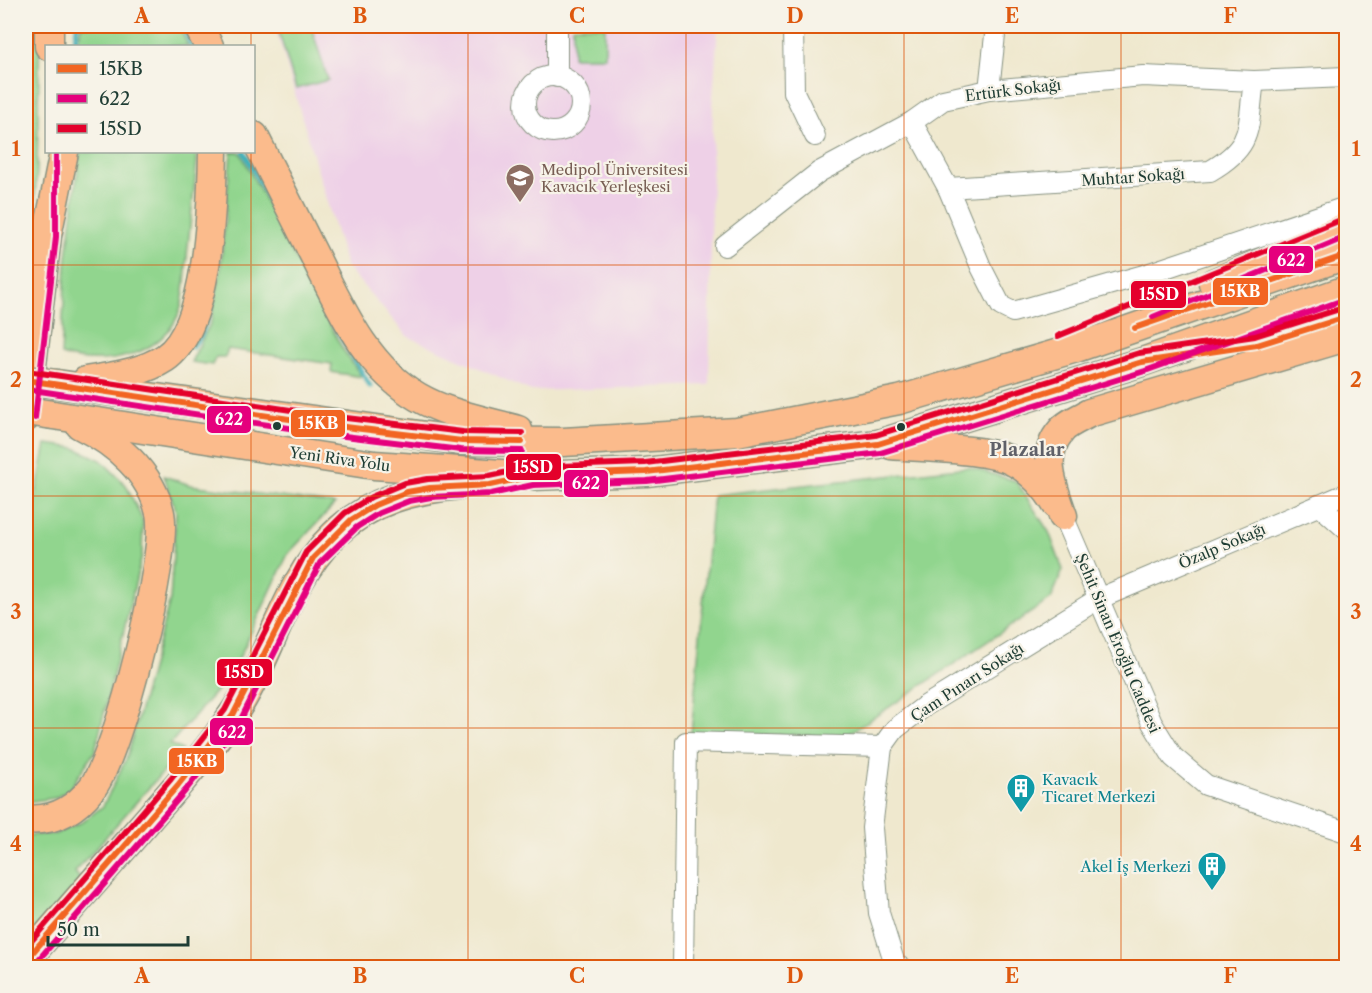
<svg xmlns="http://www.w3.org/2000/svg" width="1372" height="993" viewBox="0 0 1372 993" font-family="'Libre Caslon Text',serif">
<rect width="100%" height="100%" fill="#f7f3e8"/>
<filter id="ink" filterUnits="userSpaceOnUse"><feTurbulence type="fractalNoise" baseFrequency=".0167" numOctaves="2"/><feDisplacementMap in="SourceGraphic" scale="12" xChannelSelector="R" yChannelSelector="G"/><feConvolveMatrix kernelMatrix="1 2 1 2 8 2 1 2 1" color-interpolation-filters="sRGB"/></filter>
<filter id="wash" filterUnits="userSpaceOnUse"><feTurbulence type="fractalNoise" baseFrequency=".008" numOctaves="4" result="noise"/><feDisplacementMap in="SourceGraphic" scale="24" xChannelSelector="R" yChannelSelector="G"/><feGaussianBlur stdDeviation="1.35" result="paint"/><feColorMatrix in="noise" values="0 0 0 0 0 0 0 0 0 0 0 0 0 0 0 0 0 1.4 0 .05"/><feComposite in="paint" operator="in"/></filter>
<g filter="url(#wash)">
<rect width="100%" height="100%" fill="#efe8ce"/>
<!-- built -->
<polygon fill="#eed0e7" points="275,26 718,26 713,97 709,385 531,391 407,336 346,266"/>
<!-- green -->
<g fill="#91d58e" stroke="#588961" stroke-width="1.5">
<polygon points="26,26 40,26 37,171 26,311"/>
<polygon points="81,26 178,26 188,46 78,46"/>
<polygon points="277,26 311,26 328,80 296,89"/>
<rect x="573" y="26" width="32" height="31"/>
<path d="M 80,152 L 196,152 L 197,160 C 194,192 190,224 187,256 C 186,272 185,291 181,307 C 167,356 103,369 61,355 L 66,265 Z"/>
<polygon points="231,152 240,152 342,348 362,377 331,372 332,364 228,349 225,357 216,357 212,365 191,362 211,322 220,275"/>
<polygon points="46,444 75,448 101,460 126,485 143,521 142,555 95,751 69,790 55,798 26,802 26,544"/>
<polygon points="969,467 1016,481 1049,532 1063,570 1051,599 846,736 691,734 713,495"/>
<polygon points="164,476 190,485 335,504 288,554 232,673 170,744 182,750 75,872 81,880 26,942 26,835 55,834 82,822 103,806 127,757 170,600 176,511"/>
</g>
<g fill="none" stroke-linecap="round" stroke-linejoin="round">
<!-- stream -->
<g stroke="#3fb0b8" stroke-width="5">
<polyline points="182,26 192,46"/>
<polyline points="74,46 77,26"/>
<polyline points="244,152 292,243"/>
<polyline points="335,326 370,386"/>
<polyline points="192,347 201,335 212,301"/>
</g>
</g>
</g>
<g filter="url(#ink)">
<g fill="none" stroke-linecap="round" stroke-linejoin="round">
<!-- minor casing -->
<g stroke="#879281" stroke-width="22">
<g id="minor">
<polyline points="793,26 794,92 815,136"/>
<circle cx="553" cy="104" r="28"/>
<polyline points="557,77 557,26"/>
<polyline points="989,90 996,26"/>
<polyline points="912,122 948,188 981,267 1001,306 1013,312 1147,274 1346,207"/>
<path d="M 948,188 L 1210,171 C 1255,145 1247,128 1254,81"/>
<polyline points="725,246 819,172 912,122 943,100 989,90 1143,76 1254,81 1346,77"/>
<polyline points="1319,505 1346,529"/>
<polyline points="1063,516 1152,723 1173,757 1206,785 1346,832"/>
<polyline points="683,968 686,742 882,747"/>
<polyline points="902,968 895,964 879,913 872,828 882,747 895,729 925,706 1098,599 1346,494"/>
</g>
</g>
<!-- highway casing -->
<g stroke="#879281" stroke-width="31">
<g id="highway">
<polyline points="198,26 209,46"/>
<polyline points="49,46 49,26"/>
<path d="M 254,136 C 273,174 292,212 312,251 C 339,304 364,366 418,397 C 449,415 484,420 518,430"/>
<polyline points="1213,283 1346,227"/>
<path d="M 86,381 C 113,376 142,373 165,358 C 210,328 212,202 213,152"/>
<polyline points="57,384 462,441 563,442 737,432 899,400 1073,349 1346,255"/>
<polyline points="53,415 374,465 532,476 646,472 878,444 1142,362 1346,290"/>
<polyline points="26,417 47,236 64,152"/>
<path d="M 891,445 C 921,448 990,448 1014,462 C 1030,470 1047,488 1056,504"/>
<path d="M 1063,516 C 1054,489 1039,456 1061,431 C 1067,423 1081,418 1089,413 L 1346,337"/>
<path d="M 26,819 C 53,822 75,810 92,788 C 118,756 169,553 160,513 C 151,472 116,443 80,425"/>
<path d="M 26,960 C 65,914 105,869 145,823 C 175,788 206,754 231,717 C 271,660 283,585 334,535 C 370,500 413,489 462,485"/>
</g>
</g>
<!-- minor -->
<use href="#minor" stroke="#fff" stroke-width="20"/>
<!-- highway -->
<use href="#highway" stroke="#fbbb8c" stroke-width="28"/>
<!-- highway-bridge casing -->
<g stroke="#879281" stroke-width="31" stroke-linecap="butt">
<g id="highway-bridge">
<polyline points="26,380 57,384"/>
<polyline points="26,411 53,415"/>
</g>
</g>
<!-- highway-bridge -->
<use href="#highway-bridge" stroke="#fbbb8c" stroke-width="28"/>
<!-- bus-1 casing -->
<g stroke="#f7f3e8" stroke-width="10">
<g id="bus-1">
<polyline points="1135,328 1346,255"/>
<polyline points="26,380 337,426 462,441 522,442"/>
<polyline points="26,960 178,785 233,715 313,558 351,520 375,505 407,492 430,488 490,485 532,476 646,472 878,444 1142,362 1257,345 1346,317"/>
</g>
</g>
<!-- bus-2 casing -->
<g stroke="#f7f3e8" stroke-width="10">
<g id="bus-2">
<polyline points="1153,317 1346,237"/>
<polyline points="26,389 336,435 461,450 522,451"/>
<polyline points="35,418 56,237 56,152"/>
<polyline points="33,966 185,791 240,721 320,563 357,527 379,513 409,501 431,497 491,494 533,485 647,481 880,453 1145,371 1346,299"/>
</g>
</g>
<!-- bus-3 casing -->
<g stroke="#f7f3e8" stroke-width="10">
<g id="bus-3">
<polyline points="1058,336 1343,219"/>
<polyline points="27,371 338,417 463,432 522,433"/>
<polyline points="26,947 171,779 225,710 306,552 345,513 371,497 405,483 428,479 489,476 532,467 645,463 876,435 1139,353 1255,336 1343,308"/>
</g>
</g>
<!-- bus-1 -->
<use href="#bus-1" stroke="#f26522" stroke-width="6"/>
<!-- bus-2 -->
<use href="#bus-2" stroke="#e5007d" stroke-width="6"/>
<!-- bus-3 -->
<use href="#bus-3" stroke="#e4002b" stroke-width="6"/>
</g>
</g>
<!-- grid -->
<path fill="none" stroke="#de580e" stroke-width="1.5" stroke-opacity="0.55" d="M 251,26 L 251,46M 468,26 L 468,968M 686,26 L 686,968M 904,26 L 904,968M 1121,26 L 1121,968M 251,152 L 251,968M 26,265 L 1346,265M 26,496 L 1346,496M 26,728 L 1346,728"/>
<!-- icons -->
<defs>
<g id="university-pin" transform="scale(1.5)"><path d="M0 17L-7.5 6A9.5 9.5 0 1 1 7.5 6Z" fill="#8d6e63" stroke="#f7f3e8"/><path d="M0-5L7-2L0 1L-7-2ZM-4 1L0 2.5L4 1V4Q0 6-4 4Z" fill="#fff"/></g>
<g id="building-pin" transform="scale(1.5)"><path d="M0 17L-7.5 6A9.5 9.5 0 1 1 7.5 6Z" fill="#0f9aa8" stroke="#f7f3e8"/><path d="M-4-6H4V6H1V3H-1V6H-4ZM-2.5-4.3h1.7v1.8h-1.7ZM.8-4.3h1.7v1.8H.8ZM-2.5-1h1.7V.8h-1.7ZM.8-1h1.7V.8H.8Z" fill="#fff"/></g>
</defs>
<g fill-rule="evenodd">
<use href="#university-pin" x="520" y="178"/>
<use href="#building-pin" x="1021" y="788"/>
<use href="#building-pin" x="1212" y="866"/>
</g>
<!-- markers -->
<g fill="#1f3d34" stroke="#f7f3e8" stroke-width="2">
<circle cx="277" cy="426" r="5"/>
<circle cx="901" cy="427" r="5"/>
</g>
<g text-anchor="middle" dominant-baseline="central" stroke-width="4.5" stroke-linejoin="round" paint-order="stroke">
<!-- street labels -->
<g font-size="15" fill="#1f3d34" stroke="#f7f3e8">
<text transform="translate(1013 90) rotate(-7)">Ertürk Sokağı</text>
<text transform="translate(1133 177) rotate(-4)">Muhtar Sokağı</text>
<text transform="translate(340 459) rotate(8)">Yeni Riva Yolu</text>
<text transform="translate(1222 546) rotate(-23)">Özalp Sokağı</text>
<text transform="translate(1118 643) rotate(67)">Şehit Sinan Eroğlu Caddesi</text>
<text transform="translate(967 682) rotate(-33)">Çam Pınarı Sokağı</text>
</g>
<!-- education labels -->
<g font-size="15" fill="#785e54" stroke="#f7f3e8" text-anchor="start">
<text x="541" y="169">Medipol Üniversitesi<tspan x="541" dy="17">Kavacık Yerleşkesi</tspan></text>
</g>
<!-- culture labels -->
<g font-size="15" fill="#0d838f" stroke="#f7f3e8" text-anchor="start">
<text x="1042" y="779">Kavacık<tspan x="1042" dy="17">Ticaret Merkezi</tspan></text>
<text x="1191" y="866" text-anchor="end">Akel İş Merkezi</text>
</g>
<!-- quarter labels -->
<g font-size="18" font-weight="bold" fill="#5f6068" stroke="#f7f3e8">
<text x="1027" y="450">Plazalar</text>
</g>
</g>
<g stroke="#f7f3e8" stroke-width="2">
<rect x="1268" y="245" width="46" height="29" rx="6" fill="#e5007d"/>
<rect x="1212" y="277" width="57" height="29" rx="6" fill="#f26522"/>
<rect x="1130" y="280" width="57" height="29" rx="6" fill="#e4002b"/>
<rect x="206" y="405" width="46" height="29" rx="6" fill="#e5007d"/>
<rect x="290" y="409" width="56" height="29" rx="6" fill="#f26522"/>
<rect x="505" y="453" width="57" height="28" rx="6" fill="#e4002b"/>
<rect x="563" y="469" width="46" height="29" rx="6" fill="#e5007d"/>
<rect x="216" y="658" width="57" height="29" rx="6" fill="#e4002b"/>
<rect x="209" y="717" width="45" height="29" rx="6" fill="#e5007d"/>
<rect x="168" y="747" width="57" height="28" rx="6" fill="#f26522"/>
</g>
<g font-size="16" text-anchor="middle" font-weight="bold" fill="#fff">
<text x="1291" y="266">622</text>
<text x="1240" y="297">15KB</text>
<text x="1159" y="300">15SD</text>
<text x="229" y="425">622</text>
<text x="318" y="429">15KB</text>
<text x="533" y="473">15SD</text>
<text x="586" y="489">622</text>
<text x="244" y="678">15SD</text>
<text x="232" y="738">622</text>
<text x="197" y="767">15KB</text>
</g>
<!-- margin -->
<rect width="1372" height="993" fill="none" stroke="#f7f3e8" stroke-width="66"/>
<!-- legend -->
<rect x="45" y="45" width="210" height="108" fill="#f7f3e8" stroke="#a1aaa0" stroke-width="1.5"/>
<rect x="57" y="64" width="30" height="9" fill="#f26522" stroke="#a1aaa0" stroke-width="1.5"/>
<text x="99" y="75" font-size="18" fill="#1f3d34">15KB</text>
<rect x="57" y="94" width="30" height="9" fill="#e5007d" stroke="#a1aaa0" stroke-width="1.5"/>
<text x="99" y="105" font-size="18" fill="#1f3d34">622</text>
<rect x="57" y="124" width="30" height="9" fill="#e4002b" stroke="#a1aaa0" stroke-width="1.5"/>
<text x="99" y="135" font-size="18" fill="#1f3d34">15SD</text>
<!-- scale -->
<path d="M48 936v9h140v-9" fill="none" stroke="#1f3d34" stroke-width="3"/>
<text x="57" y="936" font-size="18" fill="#1f3d34" stroke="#f7f3e8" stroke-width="4.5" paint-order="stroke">50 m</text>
<rect x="33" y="33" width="1306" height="927" fill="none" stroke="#de580e" stroke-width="2"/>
<g font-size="20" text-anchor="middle" font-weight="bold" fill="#de580e">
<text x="142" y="23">A</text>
<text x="360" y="23">B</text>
<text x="577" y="23">C</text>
<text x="795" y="23">D</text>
<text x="1012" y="23">E</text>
<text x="1230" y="23">F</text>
<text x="16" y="156">1</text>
<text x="1356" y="156">1</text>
<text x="16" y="387">2</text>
<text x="1356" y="387">2</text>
<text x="16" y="619">3</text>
<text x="1356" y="619">3</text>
<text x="16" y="851">4</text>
<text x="1356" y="851">4</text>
<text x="142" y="983">A</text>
<text x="360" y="983">B</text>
<text x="577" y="983">C</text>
<text x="795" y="983">D</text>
<text x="1012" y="983">E</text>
<text x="1230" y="983">F</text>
</g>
</svg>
